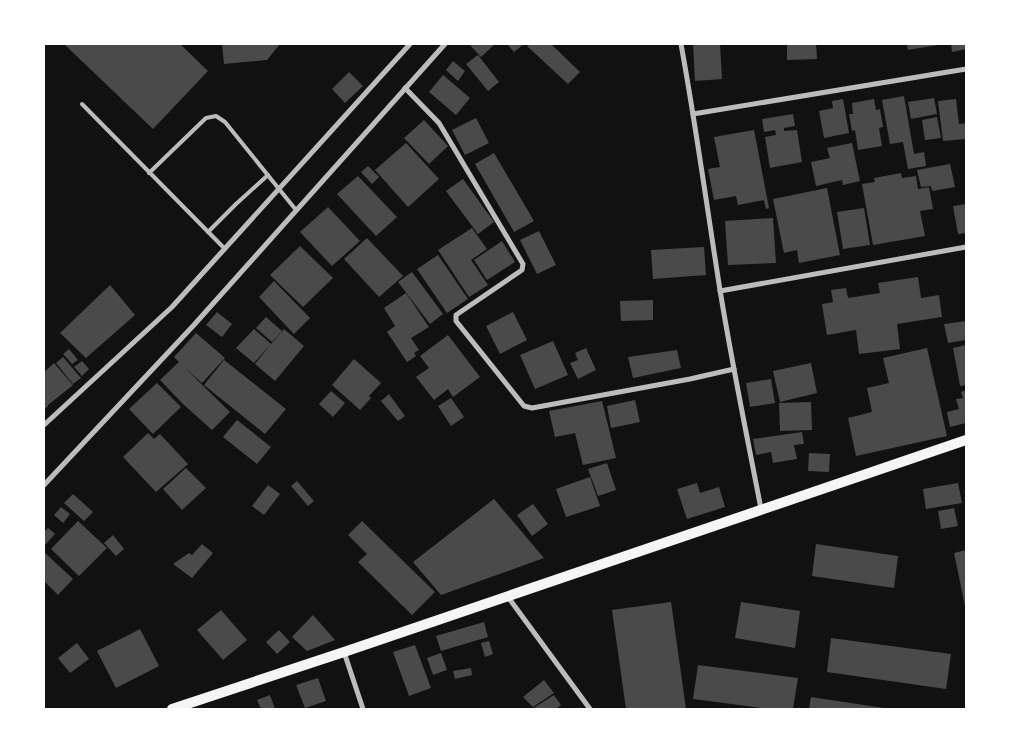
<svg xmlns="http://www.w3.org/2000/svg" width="1010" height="753" viewBox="0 0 1010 753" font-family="Bitter,serif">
<rect width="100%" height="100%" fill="#111"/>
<!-- building -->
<g fill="#4a4a4a">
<polygon points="64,44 180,44 208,71 153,129"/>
<polygon points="222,44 280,44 267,60 224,64"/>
<polygon points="469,44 495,44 481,57"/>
<polygon points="507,44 524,44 514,52"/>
<polygon points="530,44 551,44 580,72 568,84 527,46"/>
<polygon points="693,44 720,44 722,79 695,81"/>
<polygon points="787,44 816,44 817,59 787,60"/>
<polygon points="907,44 938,44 938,45 908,50"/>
<polygon points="951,44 966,44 966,49 952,52"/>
<polygon points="478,55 499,82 488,91 466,64"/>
<polygon points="453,61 465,71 458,81 446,70"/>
<polygon points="349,72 363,86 345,103 332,89"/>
<polygon points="443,75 470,98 456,115 429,92"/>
<polygon points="904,96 914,154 924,152 926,166 908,169 903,142 890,144 882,100"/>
<polygon points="934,98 937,114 911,119 908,102"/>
<polygon points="843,99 849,133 824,138 819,111 833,108 832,101"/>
<polygon points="874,99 876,110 880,109 883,127 879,128 882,146 858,150 855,130 852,131 849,114 853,114 852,103"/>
<polygon points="956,99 959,124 966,123 966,139 943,141 938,101"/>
<polygon points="793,114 795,126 784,128 784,131 797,130 802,162 770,168 765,137 776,135 775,130 764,132 762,119"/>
<polygon points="937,117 941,138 925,140 922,120"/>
<polygon points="476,118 489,143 465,155 452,130"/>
<polygon points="424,120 448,146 429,164 404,138"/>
<polygon points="754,130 769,208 766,209 764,200 738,205 736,196 714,200 708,169 720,167 714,137"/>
<polygon points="406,143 439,179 408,207 375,170"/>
<polygon points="852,143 860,181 843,185 842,180 816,186 811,162 830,158 827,148"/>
<polygon points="494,153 534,221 514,232 475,164"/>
<polygon points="950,164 955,187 932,191 931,186 921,187 917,170"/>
<polygon points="368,166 379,177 372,184 361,172"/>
<polygon points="901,173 902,178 916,176 918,189 929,187 933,209 920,211 925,236 873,245 862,184 875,182 874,178"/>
<polygon points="358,176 397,217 376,236 337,194"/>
<polygon points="463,179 494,222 478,234 446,191"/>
<polygon points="827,188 840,255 799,263 797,250 784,253 773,199"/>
<polygon points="966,204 966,233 958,234 953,206"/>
<polygon points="328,207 360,241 332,266 300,232"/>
<polygon points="864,208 870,245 843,249 837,212"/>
<polygon points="773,218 776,263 728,265 725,221"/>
<polygon points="472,228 487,249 471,260 488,285 469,297 438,250"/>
<polygon points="539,231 556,265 537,274 520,240"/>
<polygon points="367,238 403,276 379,297 344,259"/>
<polygon points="502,241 515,262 487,280 474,260"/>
<polygon points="300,246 333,278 303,307 270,275"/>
<polygon points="704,247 706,275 653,279 651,250"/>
<polygon points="438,255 468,299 447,313 417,269"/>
<polygon points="412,272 443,314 430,324 398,282"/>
<polygon points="918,277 921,298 939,295 942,317 897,324 900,349 859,354 856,330 827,335 822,304 833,302 831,290 846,288 848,298 880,293 878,283"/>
<polygon points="274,281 310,318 294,334 259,297"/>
<polygon points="110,285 135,315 86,358 60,333"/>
<polygon points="406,293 429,327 411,338 419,350 414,353 416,356 407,362 387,332 395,326 384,308"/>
<polygon points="653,300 653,320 621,321 620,301"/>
<polygon points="217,312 232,324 222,337 206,325"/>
<polygon points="513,312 527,340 500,354 486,326"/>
<polygon points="266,317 282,331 272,342 256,328"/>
<polygon points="966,321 966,340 948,343 944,324"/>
<polygon points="254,329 271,344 284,329 304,346 275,381 255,364 270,345 254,363 236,348"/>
<polygon points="196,333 225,358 202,383 184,367 230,412 212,430 183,404 160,380 179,362 174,357"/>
<polygon points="448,335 480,377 453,397 448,389 434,400 416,377 429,368 420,356"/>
<polygon points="553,341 568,375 535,389 520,355"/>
<polygon points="966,345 966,385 960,386 953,348"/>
<polygon points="586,348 596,370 578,379 570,363 578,360 575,353"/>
<polygon points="927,348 947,436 856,456 848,418 872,412 867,388 889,383 883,358"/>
<polygon points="69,349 78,360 72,364 63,354"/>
<polygon points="677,350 681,368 633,378 628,357"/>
<polygon points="63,357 81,378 73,384 56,363"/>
<polygon points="354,359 381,383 369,396 371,398 360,410 332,385"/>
<polygon points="224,360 286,409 265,434 204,385"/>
<polygon points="82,361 89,369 82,376 74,367"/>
<polygon points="54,363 73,385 48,405 48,406 44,410 44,372"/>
<polygon points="811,363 817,393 780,402 773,371"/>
<polygon points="771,379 775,403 750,407 746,383"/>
<polygon points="157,383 181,407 153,434 129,409"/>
<polygon points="966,390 966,423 950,427 947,412 959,409 956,399 963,398 961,392"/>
<polygon points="331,391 345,403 333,417 319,404"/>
<polygon points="389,394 405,416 398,421 381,401"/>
<polygon points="451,398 464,417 451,426 438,406"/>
<polygon points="635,400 640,422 611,428 607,406"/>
<polygon points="602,401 616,458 583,465 575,433 555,437 549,411"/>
<polygon points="811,402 812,430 780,431 779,403"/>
<polygon points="237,420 271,447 257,464 223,437"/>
<polygon points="802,432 804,444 794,445 797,459 773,463 771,452 756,455 753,439"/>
<polygon points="148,433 154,439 160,434 188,464 156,492 123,457"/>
<polygon points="809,453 830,454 829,472 808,471"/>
<polygon points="607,463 616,490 598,496 588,469"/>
<polygon points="186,468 206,488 182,510 163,489"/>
<polygon points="590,477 600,506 566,517 556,489"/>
<polygon points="297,481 314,501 308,506 291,486"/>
<polygon points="697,483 700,493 719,487 725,507 687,519 677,489"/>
<polygon points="958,483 962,503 926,509 923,489"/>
<polygon points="268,485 280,494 264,515 252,506"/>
<polygon points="73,494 93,512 84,521 64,503"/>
<polygon points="494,499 544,558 441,595 413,562"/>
<polygon points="533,504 548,524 532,536 517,515"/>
<polygon points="61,507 70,514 63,523 54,515"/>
<polygon points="954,508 958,526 941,529 938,511"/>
<polygon points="78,521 107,548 79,576 51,549"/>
<polygon points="362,521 435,592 412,615 358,562 367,554 348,535"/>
<polygon points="48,528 55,534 45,545 44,544 44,532"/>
<polygon points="113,535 124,549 116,556 104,543"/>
<polygon points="202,544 213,553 192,578 173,564 189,553 192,555"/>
<polygon points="816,544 898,556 894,588 812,576"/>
<polygon points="966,550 966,606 965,606 954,553"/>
<polygon points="44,552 73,579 58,595 44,581"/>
<polygon points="671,602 686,709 626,709 612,610"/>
<polygon points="741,602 800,611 795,648 735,638"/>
<polygon points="221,610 247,640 223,660 197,630"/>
<polygon points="313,615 335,640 307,651 292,637"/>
<polygon points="484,622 488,637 441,651 436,636"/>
<polygon points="140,629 159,666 116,688 97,651"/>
<polygon points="279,630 290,642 277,654 266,642"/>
<polygon points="831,638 951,654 946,689 827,672"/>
<polygon points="489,641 493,654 485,657 481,643"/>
<polygon points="77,643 89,659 70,673 58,658"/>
<polygon points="415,645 431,688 409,696 393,652"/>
<polygon points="441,653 447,670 433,675 427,658"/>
<polygon points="698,665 798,678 793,709 769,709 693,699"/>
<polygon points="471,668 472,675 455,679 453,671"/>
<polygon points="318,678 326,701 305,708 296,685"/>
<polygon points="544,680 554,693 533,707 523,697"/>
<polygon points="270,695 275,709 261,709 257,700"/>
<polygon points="554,695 561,705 556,709 532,709"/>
<polygon points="811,697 884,708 884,709 809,709"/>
</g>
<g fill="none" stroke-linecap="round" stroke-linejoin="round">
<!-- service -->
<g stroke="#bcbcbc" stroke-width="4">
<polyline points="82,104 225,249"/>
<polyline points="149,173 206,118 216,116 225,122 296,210"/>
<polyline points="208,232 236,204 268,175"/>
</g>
<!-- minor -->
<g stroke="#bcbcbc" stroke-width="5">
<path d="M 681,44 C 696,126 707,208 720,290 C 732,364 747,436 761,509"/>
<polyline points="405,88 439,123 523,264 522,270 456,315 456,321 524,406 532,408 690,379 734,369"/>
<polyline points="693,114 966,69"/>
<polyline points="720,291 966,247"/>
<polyline points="44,425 172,307 410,44"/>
<polyline points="44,485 193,326 445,44"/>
<polyline points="508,597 590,709"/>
<polyline points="344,652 363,709"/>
</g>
<!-- secondary -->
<polyline stroke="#f5f5f5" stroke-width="10" points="172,709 344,652 966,440"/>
</g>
<!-- border -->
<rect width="1010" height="753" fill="none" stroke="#ffffff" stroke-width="90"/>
</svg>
